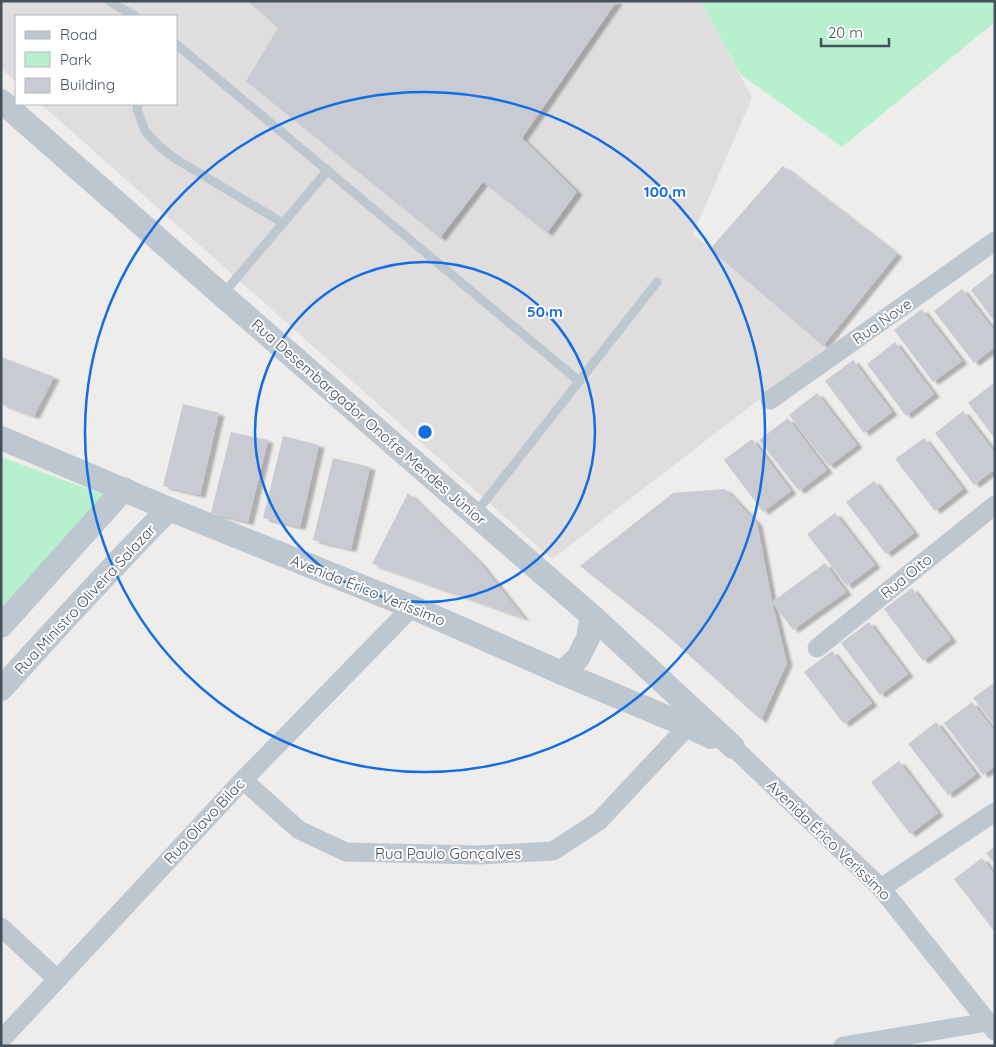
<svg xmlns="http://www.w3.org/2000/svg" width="996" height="1047" viewBox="0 0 996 1047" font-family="Quicksand,sans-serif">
<defs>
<filter id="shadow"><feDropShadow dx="5.5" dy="3" stdDeviation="1" flood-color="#0004"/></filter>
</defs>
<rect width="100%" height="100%" fill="#efecec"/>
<!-- education -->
<polygon fill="#e0ddde" points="1,1 701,1 752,98 693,234 826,348 552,559 41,104 176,104 176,16 16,16 16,82 1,68"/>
<!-- green -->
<g fill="#b7f0cd">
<polygon points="701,1 995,1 995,22 842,147 740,74"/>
<polygon points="1,457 112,498 8,611 1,602"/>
</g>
<!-- building -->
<g fill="#c9cbd2" filter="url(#shadow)">
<polygon points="248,1 617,1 522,138 577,192 547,233 483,182 440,238 246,81 278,28"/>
<polygon points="783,166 897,254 823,346 710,249"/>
<polygon points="995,271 995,322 971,290"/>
<polygon points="962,289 995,332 995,347 974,363 934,311"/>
<polygon points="922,309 962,361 933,382 894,330"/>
<polygon points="895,342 934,394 906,416 867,364"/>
<polygon points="1,357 54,377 34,416 1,404"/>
<polygon points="853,360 892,412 864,433 825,381"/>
<polygon points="995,382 995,439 968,403"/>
<polygon points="817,393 857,445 829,466 789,415"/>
<polygon points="183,404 219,413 200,495 163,486"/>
<polygon points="963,411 995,453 995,469 974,485 935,433"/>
<polygon points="788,418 827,470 799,491 759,440"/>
<polygon points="231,432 268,440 248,522 211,513"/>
<polygon points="283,436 319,445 300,527 263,518"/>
<polygon points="924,438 963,489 935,511 895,459"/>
<polygon points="752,439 791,491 763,512 724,460"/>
<polygon points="333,458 370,467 351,549 313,540"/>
<polygon points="874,481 914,533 886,554 846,502"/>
<polygon points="725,489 757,523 772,602 825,563 846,592 793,630 772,602 787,663 761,720 661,630 580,566 673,493"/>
<polygon points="408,493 479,562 524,618 372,564"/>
<polygon points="835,513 875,565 847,586 807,534"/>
<polygon points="912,588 951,639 923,661 884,609"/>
<polygon points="869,622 908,674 880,695 841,643"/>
<polygon points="832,651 872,703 844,724 804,672"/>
<polygon points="995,682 995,726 973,698"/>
<polygon points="972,702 995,732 995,766 983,775 944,723"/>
<polygon points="936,722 976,774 948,795 908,744"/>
<polygon points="899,761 938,813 910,834 871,782"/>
<polygon points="995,847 995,864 986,853"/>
<polygon points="982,858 995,875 995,930 994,931 954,879"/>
</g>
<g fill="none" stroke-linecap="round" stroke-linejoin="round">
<!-- service -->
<g stroke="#bcc7d0" stroke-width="9">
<polyline points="109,1 135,16"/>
<polyline points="176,44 579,381"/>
<polyline points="138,104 137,109 145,131 158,145 174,158 283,223"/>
<polyline points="223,294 328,170"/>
<polyline points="475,514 657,282"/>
</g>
<!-- minor -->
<g stroke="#bcc7d0" stroke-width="19">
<polyline points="770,400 995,241"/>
<polyline points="817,648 995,505"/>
<polyline points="733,747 881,888 995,1031"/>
<polyline points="243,780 299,830 346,852 479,855 553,851 599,821 688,726"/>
<polyline points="881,888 995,812"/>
<polyline points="1,927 57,979"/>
<polyline points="1,1040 243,780 412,607"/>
<polyline points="843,1046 988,1022"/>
</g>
<!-- tertiary -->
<g stroke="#bcc7d0" stroke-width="24">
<polyline points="1,101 222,295 592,616 733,747"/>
<polyline points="1,438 169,509 412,607 562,673 688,726 711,737"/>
<polyline points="1,626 124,489"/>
<polyline points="562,673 578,658 588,638 592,616"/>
<path d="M 1,689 C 56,628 112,567 169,509"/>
</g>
</g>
<!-- distance rings -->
<g fill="none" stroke="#116de4" stroke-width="2.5">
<circle cx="425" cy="432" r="170"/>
<circle cx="425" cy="432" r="340"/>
</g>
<g text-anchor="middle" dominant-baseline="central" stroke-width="4" stroke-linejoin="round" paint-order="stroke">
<!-- street labels -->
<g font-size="15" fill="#44505a" stroke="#fff">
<text transform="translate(882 321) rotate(-35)">Rua Nove</text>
<text transform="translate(369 422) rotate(41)">Rua Desembargador Onofre Mendes Júnior</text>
<text transform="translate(906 576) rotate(-39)">Rua Oito</text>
<text transform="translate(368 590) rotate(22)">Avenida Érico Veríssimo</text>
<text transform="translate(85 599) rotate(-47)">Rua Ministro Oliveira Salazar</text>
<text transform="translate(204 821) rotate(-47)">Rua Olavo Bilac</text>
<text transform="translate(829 840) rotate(44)">Avenida Érico Verissimo</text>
<text x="448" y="853">Rua Paulo Gonçalves</text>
</g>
</g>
<circle cx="425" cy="432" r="8" fill="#116de4" stroke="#fff" stroke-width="2.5"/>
<g font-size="15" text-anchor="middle" font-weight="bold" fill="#116de4" stroke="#fff" stroke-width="4" stroke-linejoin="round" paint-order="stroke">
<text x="665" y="197">100 m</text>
<text x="545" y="317">50 m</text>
</g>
<!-- border -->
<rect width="996" height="1047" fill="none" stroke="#44505a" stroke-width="5"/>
<!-- legend -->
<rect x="15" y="15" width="162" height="90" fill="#ffffff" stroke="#b4b9bd"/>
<rect x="25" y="31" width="25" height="8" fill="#bcc7d0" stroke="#b4b9bd"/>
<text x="60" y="40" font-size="15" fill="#44505a">Road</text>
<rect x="25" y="52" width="25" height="15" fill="#b7f0cd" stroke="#b4b9bd"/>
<text x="60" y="65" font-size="15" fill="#44505a">Park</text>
<rect x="25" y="78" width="25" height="15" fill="#c9cbd2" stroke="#b4b9bd"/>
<text x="60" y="90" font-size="15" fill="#44505a">Building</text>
<!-- scale -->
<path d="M821 38v8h68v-8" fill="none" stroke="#44505a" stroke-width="2.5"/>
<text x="828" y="38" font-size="15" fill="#44505a" stroke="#ffffff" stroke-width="4" paint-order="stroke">20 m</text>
</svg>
